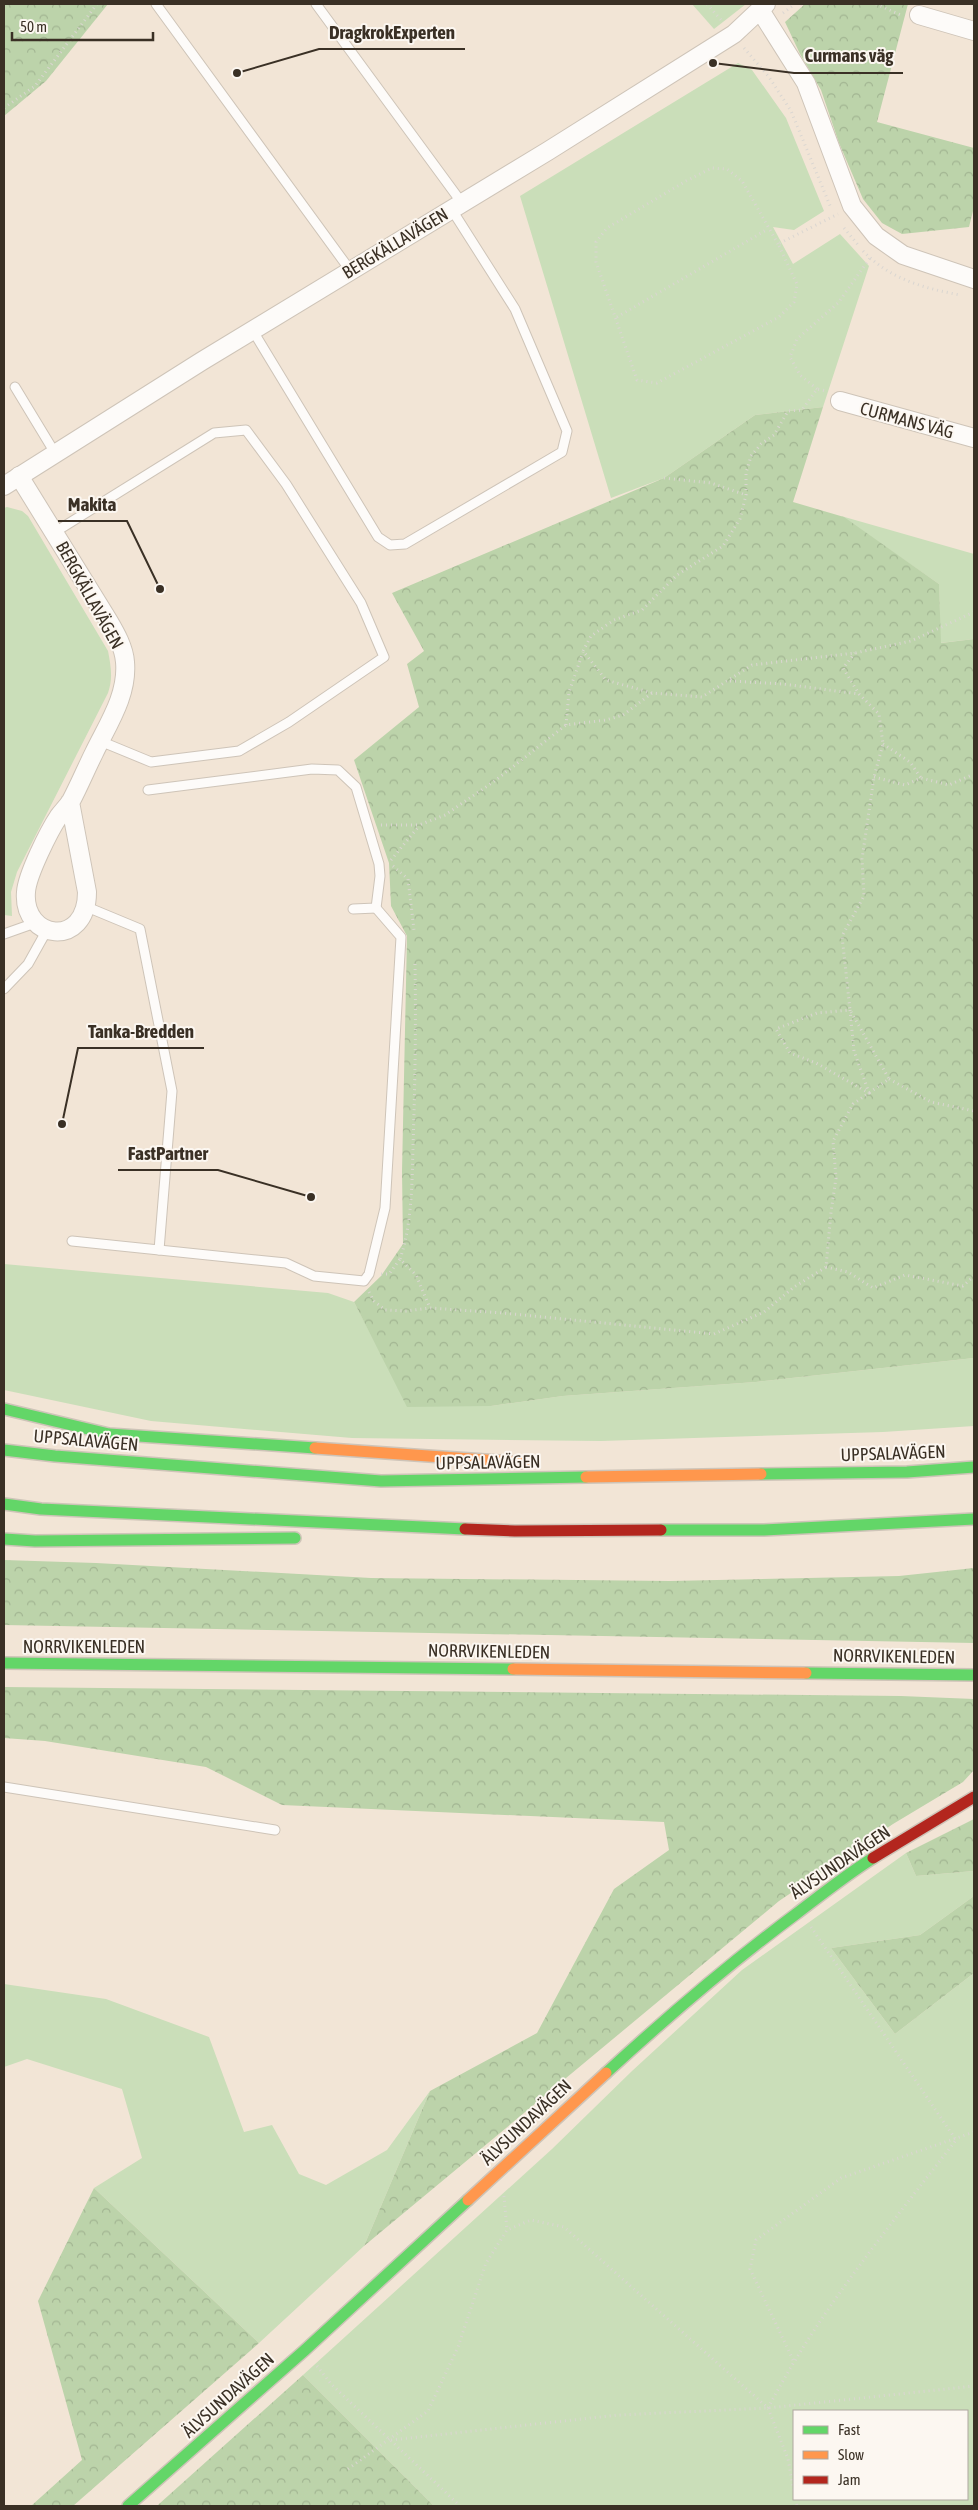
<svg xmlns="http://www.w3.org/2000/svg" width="978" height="2510" viewBox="0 0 978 2510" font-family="'Asap Condensed',sans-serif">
<defs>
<pattern id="forest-crowns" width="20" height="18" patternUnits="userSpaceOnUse" patternTransform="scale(1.25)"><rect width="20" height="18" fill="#bcd3aa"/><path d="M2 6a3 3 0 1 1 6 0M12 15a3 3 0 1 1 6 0" fill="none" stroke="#a2b592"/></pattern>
</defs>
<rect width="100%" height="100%" fill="#f2e5d6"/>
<!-- green -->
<g fill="#cadeb9" fill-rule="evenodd">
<polygon points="692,4 746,4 714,29"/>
<polygon points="738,63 752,70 786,118 824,211 794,230 773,227 793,264 840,234 869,266 823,407 755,415 664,478 611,498 520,196"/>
<path d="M 7,507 L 22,511 L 28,516 L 108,651 C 111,666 113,679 108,693 L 17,872 L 11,892 L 12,916 L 4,915 L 4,508 Z"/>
<polygon points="841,516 974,554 974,639 940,643 939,584"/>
<polygon points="4,1264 328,1293 354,1302 408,1406 491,1406 563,1396 756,1382 974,1358 974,1426 883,1432 601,1441 352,1438 151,1421 4,1390"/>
<path d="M 906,1853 L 916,1876 L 974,1871 L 974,1896 L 920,1935 L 831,1948 L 895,2034 L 974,1973 L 974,2506 L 434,2506 L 303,2375 L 552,2149 L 632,2071 L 742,1970 ZM 794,2411 L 967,2411 L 967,2499 L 794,2499 Z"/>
<polygon points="4,1984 106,1999 209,2037 244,2132 272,2125 299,2174 326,2185 387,2150 430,2091 364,2246 259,2343 94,2188 142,2158 122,2089 27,2059 4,2067"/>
</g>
<!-- forest -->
<g fill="url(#forest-crowns)">
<polygon points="4,4 108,4 46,81 4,116"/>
<polygon points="805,4 908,4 877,122 974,148 974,207 969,227 902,234 882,223 863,199 839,143 821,90 800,54 785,22"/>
<polygon points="823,407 793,502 844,517 939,584 941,643 974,639 974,1358 756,1382 563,1396 491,1406 407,1407 354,1302 381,1276 403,1244 402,1171 407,936 391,906 389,863 354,760 419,707 407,664 424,651 392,593 664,478 755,415"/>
<polygon points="4,1560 96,1563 371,1578 670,1581 899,1576 974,1568 974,1643 4,1625"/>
<polygon points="4,1687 901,1696 974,1699 974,1770 963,1782 893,1824 779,1901 364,2246 430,2091 537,2033 614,1889 669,1850 664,1822 282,1805 206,1767 45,1741 4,1738"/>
<polygon points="974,1819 974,1871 916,1876 906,1853"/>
<polygon points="974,1896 974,1973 895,2034 831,1948 920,1935"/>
<polygon points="94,2188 259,2343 73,2506 31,2506 82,2460 38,2301"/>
<polygon points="303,2375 434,2506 157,2506 159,2504"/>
</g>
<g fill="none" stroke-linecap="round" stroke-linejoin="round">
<!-- lane casing -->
<g stroke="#cec4b8" stroke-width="11">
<g id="lane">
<polyline points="156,4 350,270"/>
<polyline points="316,4 462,203"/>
<polyline points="253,331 378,537 390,545 405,544 562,452 567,431 515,309 452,210"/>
<polyline points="15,387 55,453"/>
<polyline points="55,532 214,433 246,430 286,484 361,603 384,657 289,722 239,751 151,762 100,741"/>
<polyline points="148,790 312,769 338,770 356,787 379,864 380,876 376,908 353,909"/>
<polyline points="87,907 140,929 172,1091 159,1250"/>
<polyline points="4,934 35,923"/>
<polyline points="4,989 28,964 47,930"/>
<polyline points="72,1241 286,1263 314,1276 364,1281 369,1274 385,1208 401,937 376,908"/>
<polyline points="4,1787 275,1830"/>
</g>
</g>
<!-- street casing -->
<g stroke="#cec4b8" stroke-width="20">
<g id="street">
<polyline points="760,10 806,83 852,206 876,236 903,255 974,279"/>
<polyline points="919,15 974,31"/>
<polyline points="840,401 974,438"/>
<path d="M 19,476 L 108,620 C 115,632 124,647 125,662 C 128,695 108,724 94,753 C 86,769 79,786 71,801 C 67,807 63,811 59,816 C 49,831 27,875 26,892 C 22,940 87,949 87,892 L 70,802"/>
<polyline points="4,486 202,361 548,151 734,34 766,4"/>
</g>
</g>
<!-- fast casing -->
<g stroke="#cec4b8" stroke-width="14">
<g id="fast">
<polyline points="4,1409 109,1434 315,1448"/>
<polyline points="4,1450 55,1456 381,1481 586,1477"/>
<polyline points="761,1474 907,1472 974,1467"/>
<polyline points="4,1504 41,1509 465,1529"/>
<polyline points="661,1530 764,1530 974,1519"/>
<polyline points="4,1539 35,1541 295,1538"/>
<polyline points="4,1663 513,1669"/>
<polyline points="806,1673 974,1675"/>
<path d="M 606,2073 C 667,2017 730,1963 796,1914 C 821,1895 846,1875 873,1858"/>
<polyline points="128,2506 305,2350 468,2200"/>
</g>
</g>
<!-- slow casing -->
<g stroke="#cec4b8" stroke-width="14">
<g id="slow">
<polyline points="315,1448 527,1463"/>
<polyline points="586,1477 761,1474"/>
<polyline points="513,1669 806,1673"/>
<polyline points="468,2200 606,2073"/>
</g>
</g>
<!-- jam casing -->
<g stroke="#cec4b8" stroke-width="14">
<g id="jam">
<polyline points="465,1529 515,1531 661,1530"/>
<polyline points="873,1858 974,1797"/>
</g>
</g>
<!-- path -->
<g stroke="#dad6d1" stroke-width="3" stroke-dasharray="1 4" stroke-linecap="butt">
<polyline points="707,4 722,21"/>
<polyline points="876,4 903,16"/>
<polyline points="783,13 795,4"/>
<polyline points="744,48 769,77 791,111 831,208"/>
<polyline points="4,108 35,86 97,4"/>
<polyline points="844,228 859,246"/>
<polyline points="778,244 742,181 727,169 712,168 686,181 607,228 596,242 596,262 637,380 657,383 779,317 794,302 797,284 778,244 838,214"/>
<path d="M 863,251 C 890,279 923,288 960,295"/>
<polyline points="617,317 768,229"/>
<polyline points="817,389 800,375 790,357 797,339 838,303 870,258"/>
<polyline points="664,478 711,483 746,495"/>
<polyline points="730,681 783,684 859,694"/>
<polyline points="652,693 606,680 583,651 591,636 614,620 642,610 677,575 723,546 740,519 746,495 746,473 751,456 761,444 774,435 788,411 802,410 817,389 826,391"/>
<polyline points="566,725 569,692 583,652"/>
<polyline points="883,744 910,762 921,778"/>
<polyline points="874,777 905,785 921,778 949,785 974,774"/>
<polyline points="381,825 419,825 445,815 496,780 566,725 606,720 623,715 652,693 702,697 752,665 855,653 911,641 974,612"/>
<polyline points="391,860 419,826"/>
<polyline points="393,866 408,879 414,930"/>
<path d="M 415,964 C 416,1025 415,1086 413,1146 C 412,1183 412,1224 400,1259 L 416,1275 L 430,1308"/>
<polygon points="850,1010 854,1051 869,1093 816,1063 790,1053 776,1029 817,1013"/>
<polyline points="889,1079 931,1102 974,1111"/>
<polyline points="826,1267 848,1272 873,1288 905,1275 963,1286 974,1276"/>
<polyline points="381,1274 389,1274 400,1259"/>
<polyline points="369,1292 374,1301 385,1310 406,1311 430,1308 503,1313 714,1334 764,1312 794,1287 826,1267 831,1212 836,1178 833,1141 853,1104 889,1079 850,1010 842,936 864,896 862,859 874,777 883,744 879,714 859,694 843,668 855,653"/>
<polyline points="811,1927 956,2140"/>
<polyline points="504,2196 507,2230"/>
<polyline points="793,2360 750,2269 756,2240 841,2178 974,2132"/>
<polyline points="317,2366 331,2384 460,2506"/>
<path d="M 768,2408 C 819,2311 889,2227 956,2140"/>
<polyline points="391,2440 618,2415 768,2408 974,2386"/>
<polyline points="348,2469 428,2411 458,2347 486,2263 507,2230 531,2220 564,2227 768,2408 788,2459 794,2492"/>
<polyline points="796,2499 797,2506"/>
</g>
<!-- lane -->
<use href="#lane" stroke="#fdfbf9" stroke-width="9"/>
<!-- street -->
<use href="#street" stroke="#fdfbf9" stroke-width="18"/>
<!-- fast -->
<use href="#fast" stroke="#63d668" stroke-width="11"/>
<!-- slow -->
<use href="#slow" stroke="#ff974d" stroke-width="11"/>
<!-- jam -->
<use href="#jam" stroke="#b3261e" stroke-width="11"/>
</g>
<g text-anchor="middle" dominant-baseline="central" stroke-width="4" stroke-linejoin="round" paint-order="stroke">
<!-- street labels -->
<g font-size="18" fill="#3a3025" stroke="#fcf7f1">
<text transform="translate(395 243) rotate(-31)">BERGKÄLLAVÄGEN</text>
<text transform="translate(907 420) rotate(15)">CURMANS VÄG</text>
<text transform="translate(90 595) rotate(61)">BERGKÄLLAVÄGEN</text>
<text transform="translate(86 1440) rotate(5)">UPPSALAVÄGEN</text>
<text transform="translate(893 1453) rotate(-2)">UPPSALAVÄGEN</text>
<text transform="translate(488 1462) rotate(-1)">UPPSALAVÄGEN</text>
<text x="84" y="1646">NORRVIKENLEDEN</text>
<text transform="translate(489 1651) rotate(1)">NORRVIKENLEDEN</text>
<text transform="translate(894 1656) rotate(1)">NORRVIKENLEDEN</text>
<text transform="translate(840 1862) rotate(-34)">ÄLVSUNDAVÄGEN</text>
<text transform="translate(526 2122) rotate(-43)">ÄLVSUNDAVÄGEN</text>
<text transform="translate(228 2395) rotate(-42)">ÄLVSUNDAVÄGEN</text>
</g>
</g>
<!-- callouts -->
<path fill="none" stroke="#3a3025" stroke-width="2" d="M237 73L319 49H465M713 63L794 73H903M160 589L127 521H58M62 1124L78 1048H204M311 1197L218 1170H118"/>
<g fill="#3a3025" stroke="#fcf7f1" stroke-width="2">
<circle cx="237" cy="73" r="5"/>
<circle cx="713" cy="63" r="5"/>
<circle cx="160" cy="589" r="5"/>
<circle cx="62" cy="1124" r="5"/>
<circle cx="311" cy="1197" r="5"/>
</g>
<g font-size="19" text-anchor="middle" font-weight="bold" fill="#3a3025" stroke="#fcf7f1" stroke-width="4" stroke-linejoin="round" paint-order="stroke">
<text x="392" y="39">DragkrokExperten</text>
<text x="849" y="62">Curmans väg</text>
<text x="92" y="511">Makita</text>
<text x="141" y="1038">Tanka-Bredden</text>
<text x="168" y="1160">FastPartner</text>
</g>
<!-- border -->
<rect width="978" height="2510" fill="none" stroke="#3a3025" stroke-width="10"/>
<!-- legend -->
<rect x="793" y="2410" width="175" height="90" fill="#fcf7f1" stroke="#aea79f"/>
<rect x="803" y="2426" width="25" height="8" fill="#63d668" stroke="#aea79f"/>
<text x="838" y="2435" font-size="15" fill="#3a3025">Fast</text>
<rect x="803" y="2451" width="25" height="8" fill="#ff974d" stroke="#aea79f"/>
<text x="838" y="2460" font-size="15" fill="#3a3025">Slow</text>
<rect x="803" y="2476" width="25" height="8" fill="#b3261e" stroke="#aea79f"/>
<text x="838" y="2485" font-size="15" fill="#3a3025">Jam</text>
<!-- scale -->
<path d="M12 32v8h141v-8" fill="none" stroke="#3a3025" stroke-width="2.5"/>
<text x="20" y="32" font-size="15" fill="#3a3025" stroke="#fcf7f1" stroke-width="4" paint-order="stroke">50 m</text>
</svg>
